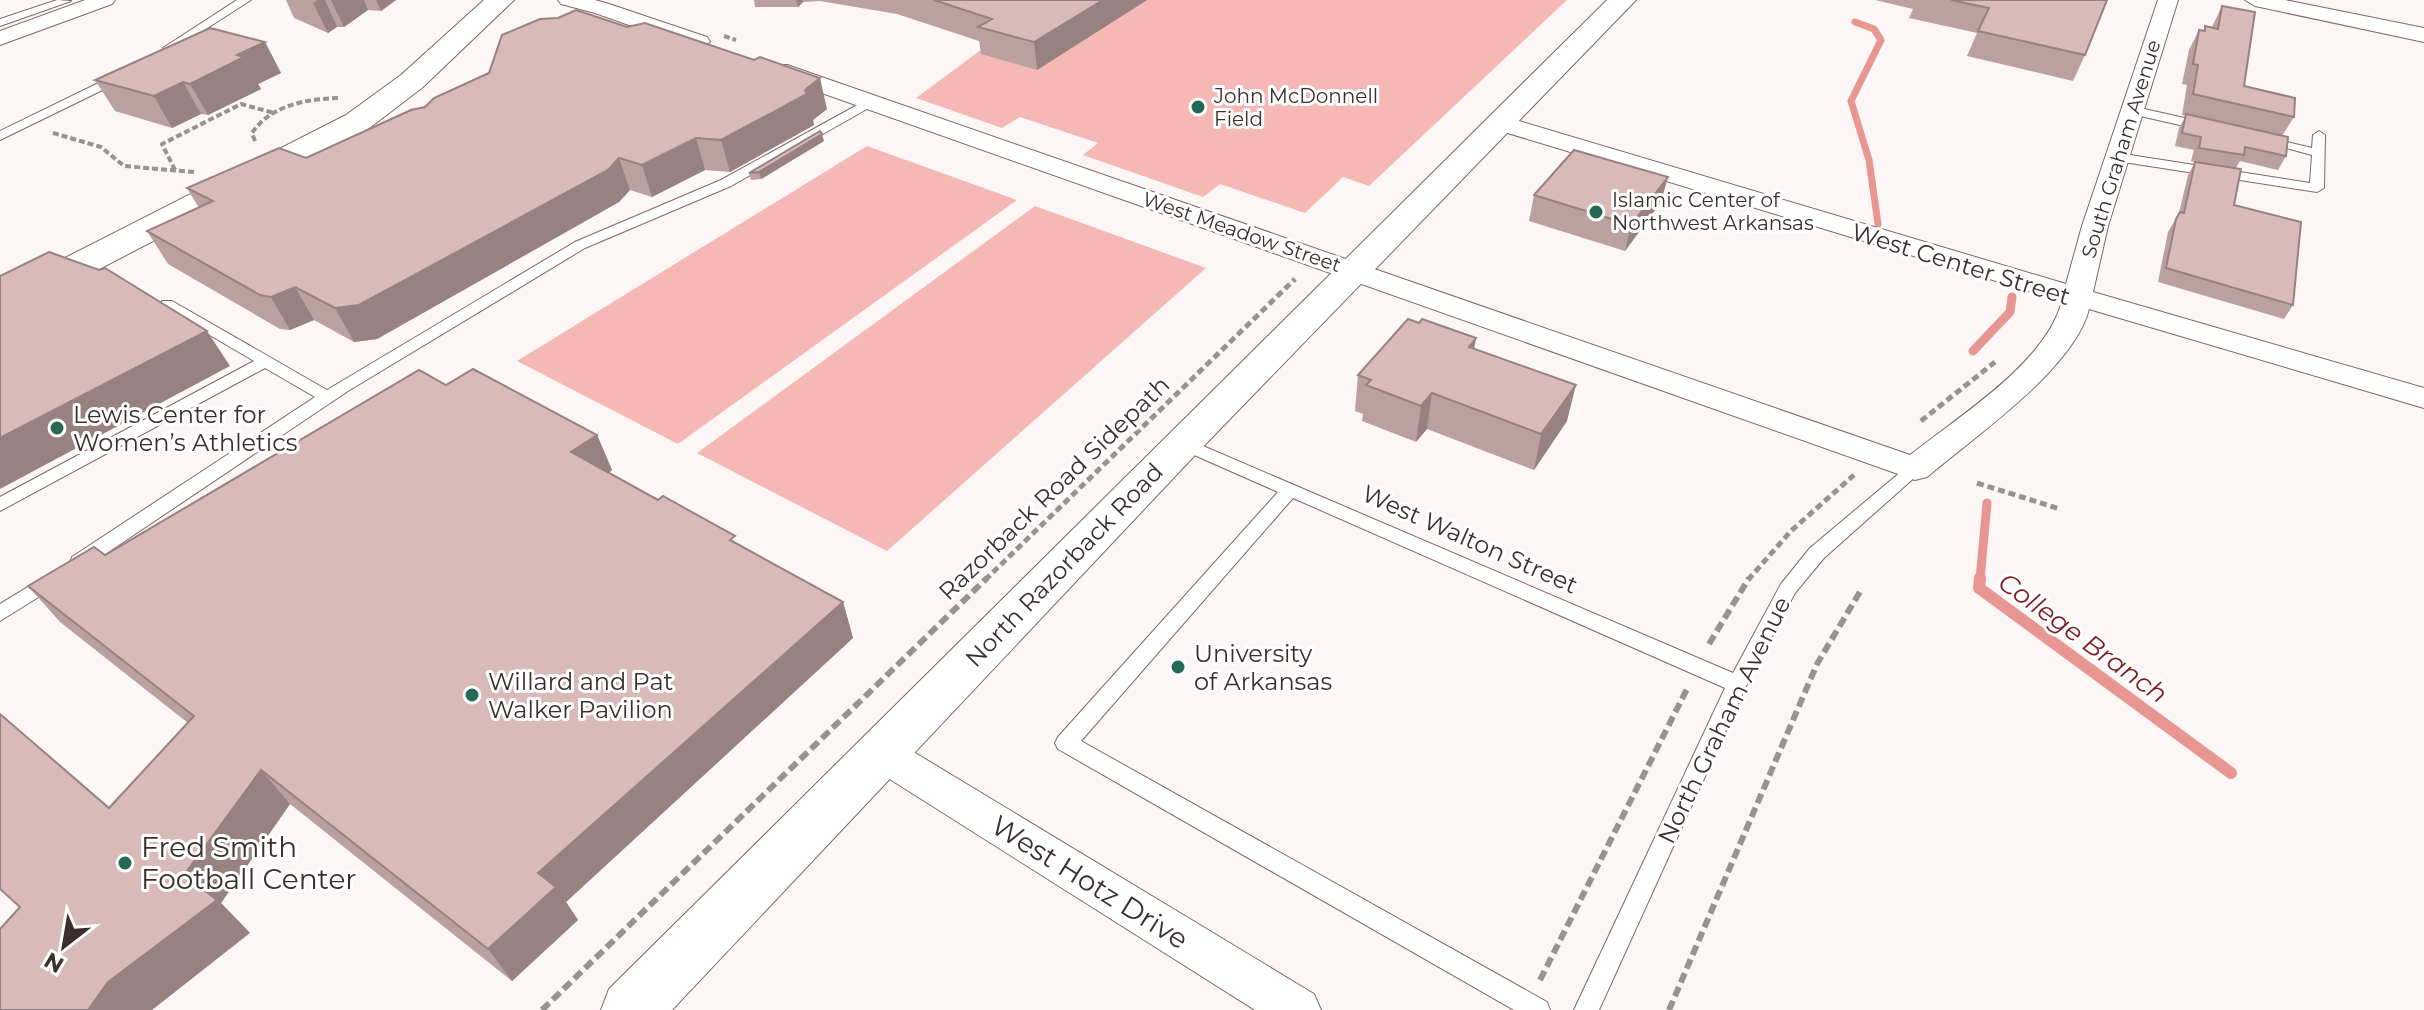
<svg xmlns="http://www.w3.org/2000/svg" width="2424" height="1010" viewBox="0 0 2424 1010" font-family="Montserrat,sans-serif">
<rect width="100%" height="100%" fill="#fdf6f6"/>
<!-- green -->
<g fill="#f5b8b4">
<polygon points="1041,0 1567,0 1369,186 1343,177 1305,213 1220,184 1203,197 1083,155 1098,143 1020,117 1002,128 916,98 997,38"/>
<polygon points="867,146 1017,200 678,444 517,361"/>
<polygon points="1035,206 1206,268 887,551 697,453"/>
</g>
<g fill="none" stroke-linecap="round" stroke-linejoin="round">
<!-- stream-far2 -->
<polyline stroke="#e89692" stroke-width="7" points="1855,22 1874,29 1881,40 1851,101 1869,160 1878,224"/>
<!-- stream-far1 -->
<g stroke="#e89692" stroke-width="9">
<polyline points="1973,351 2010,312 2012,297"/>
<polyline points="1980,580 1987,503"/>
</g>
<!-- stream -->
<polyline stroke="#e89692" stroke-width="12" points="1980,578 1979,588 2231,773"/>
<!-- lane casing -->
<g stroke="#816664" stroke-width="2">
<g id="lane">
<polygon points="57,0 71,1 0,26 0,19"/>
<polygon points="237,0 251,0 173,50 163,48"/>
<polygon points="119,73 123,74 123,80 0,140 0,131"/>
<polygon points="870,98 874,99 874,105 731,186 585,248 348,391 86,567 72,567 70,562 72,557 315,397 265,368 0,511 0,497 254,361 162,307 162,301 172,301 327,390 575,242 721,180"/>
<polygon points="2131,106 2211,124 2212,127 2206,131 2127,113 2125,110"/>
<polygon points="2319,131 2325,135 2324,188 2317,192 2117,161 2110,157 2117,153 2310,183 2312,155 2260,141 2266,137 2312,148 2313,135"/>
<polygon points="1182,437 1733,673 1781,584 1810,548 1909,465 1915,463 1924,469 1824,558 1795,593 1747,684 1599,1010 1574,1010 1725,688 1293,498 1081,741 1547,1002 1550,1010 1514,1010 1058,749 1055,743 1058,737 1278,492 1176,447 1173,443 1176,439"/>
<polygon points="54,571 61,573 64,578 61,583 0,621 0,604"/>
</g>
</g>
<!-- street casing -->
<g stroke="#816664" stroke-width="2">
<g id="street">
<polygon points="85,0 115,0 112,4 0,45 0,31"/>
<polygon points="558,0 595,0 609,4 707,37 710,42 699,49 691,47 595,13 561,4"/>
<path d="M 2158,0 L 2178,0 L 2108,226 L 2093,292 L 2424,388 L 2424,408 L 2089,309 C 2074,369 1974,437 1927,477 L 1915,480 L 771,75 L 768,70 L 771,65 L 787,65 L 1910,455 C 1959,416 2046,363 2062,301 L 1491,128 L 1488,123 L 1491,118 L 1509,118 L 2066,284 L 2082,226 Z"/>
<polygon points="2245,0 2285,0 2424,28 2424,42 2255,6"/>
<polygon points="883,737 897,742 1314,994 1321,1010 1255,1010 869,766 863,754 869,742"/>
</g>
</g>
<!-- secondary casing -->
<g stroke="#816664" stroke-width="2">
<g id="secondary">
<polygon points="484,0 514,0 423,87 368,129 13,314 0,317 0,291 346,115 401,75"/>
<polygon points="1607,0 1636,0 1197,453 672,1010 601,1010 609,989"/>
</g>
</g>
<!-- path-far2 -->
<g stroke="#9a9190" stroke-width="4" stroke-dasharray="6 3" stroke-linecap="butt">
<polyline points="724,36 736,40"/>
<polyline points="53,133 101,147 124,166 194,172"/>
<path d="M 255,141 L 252,133 C 271,105 306,99 338,98"/>
<polyline points="175,170 162,144 241,104 274,113"/>
</g>
<!-- path-far1 -->
<g stroke="#9a9190" stroke-width="5" stroke-dasharray="7 4" stroke-linecap="butt">
<polyline points="1921,421 1995,362"/>
<polyline points="1977,483 2060,509"/>
<polyline points="985,580 1295,279"/>
<polyline points="1748,580 1791,531 1854,475"/>
</g>
<!-- path -->
<g stroke="#9a9190" stroke-width="6" stroke-dasharray="10 5" stroke-linecap="butt">
<polyline points="1709,644 1749,578"/>
<polyline points="1540,980 1687,689"/>
<polyline points="542,1010 987,578"/>
<polyline points="1669,1010 1817,664 1861,590"/>
</g>
<!-- lane -->
<use href="#lane" fill="#fff" fill-rule="evenodd"/>
<!-- street -->
<use href="#street" fill="#fff" fill-rule="evenodd"/>
<!-- secondary -->
<use href="#secondary" fill="#fff" fill-rule="evenodd"/>
</g>
<!-- wall -->
<g fill="#baa09e">
<polygon points="286,0 396,0 381,11 368,10 344,27 337,27 328,33 294,18"/>
<polygon points="754,0 1147,0 1037,70 981,54 979,41 897,14 820,1 803,2 798,7 755,7"/>
<polygon points="1875,0 2107,0 2085,55 2073,81 1967,56 1977,33 1909,18 1913,9"/>
<polygon points="2222,6 2244,86 2294,117 2282,136 2286,156 2278,170 2240,161 2236,168 2234,205 2293,305 2284,319 2158,282 2168,232 2179,213 2188,175 2195,162 2191,161 2194,150 2175,146 2179,128 2186,116 2182,115 2187,85 2182,84 2189,50 2199,30 2203,31 2205,26 2212,27"/>
<polygon points="265,42 281,73 258,84 261,89 208,115 201,114 172,128 115,111 95,80"/>
<polygon points="827,109 813,120 814,125 730,172 705,170 652,197 630,190 619,202 377,339 354,342 314,320 290,330 280,329 168,264 147,231 199,208 187,188 306,158"/>
<polygon points="824,141 761,179 751,180 749,173"/>
<polygon points="1534,195 1661,202 1625,251 1529,221"/>
<polygon points="1474,349 1567,421 1534,470 1427,429 1416,442 1362,421 1363,414 1355,411 1358,375"/>
<polygon points="446,385 597,435 612,470 609,473 843,602 853,638 566,902 578,920 512,981 290,804 221,903 250,933 109,808 188,723 60,622 28,586 105,555"/>
</g>
<!-- shaded-wall -->
<g fill="#978281">
<polygon points="318,0 325,0 337,27 328,33 313,3"/>
<polygon points="331,0 364,0 368,10 344,27"/>
<polygon points="376,0 396,0 381,11"/>
<polygon points="796,0 802,0 803,2 798,7"/>
<polygon points="1103,0 1147,0 1037,70 1034,42"/>
<polygon points="265,42 281,73 258,84 261,89 208,115 190,84 237,55"/>
<polygon points="820,78 827,109 813,120 814,125 730,172 721,140"/>
<polygon points="183,82 201,114 172,128 154,96"/>
<polygon points="822,134 824,141 761,179 759,172"/>
<polygon points="696,138 705,170 652,197 642,165"/>
<polygon points="619,158 630,190 619,202 377,339 354,342 335,308"/>
<polygon points="1668,177 1661,202 1625,251 1631,225"/>
<polygon points="295,287 314,320 290,330 271,297"/>
<polygon points="207,331 230,366 0,489 0,438"/>
<polygon points="1476,338 1470,373 1469,347"/>
<polygon points="1576,385 1567,421 1534,470 1541,434"/>
<polygon points="1432,393 1427,429 1416,442 1421,406"/>
<polygon points="597,435 612,470 587,488 571,452"/>
<polygon points="843,602 853,638 566,902 578,920 512,981 488,949 538,873"/>
<polygon points="261,770 290,804 221,903 250,933 152,1010 88,1010 184,875"/>
</g>
<!-- building -->
<g fill="#d8bab8" stroke="#978281" stroke-width="2">
<polygon points="934,0 1103,0 1034,42 978,27 992,19"/>
<polygon points="1951,0 2107,0 2085,55 1978,31 1989,8"/>
<polygon points="2222,6 2255,12 2244,86 2295,98 2294,117 2193,94 2198,65 2193,64 2199,30 2205,31 2205,26 2218,29"/>
<polygon points="576,10 627,27 645,23 754,60 760,57 820,78 805,90 807,94 721,140 696,138 642,165 619,158 608,170 359,305 335,308 295,287 271,297 260,295 147,231 213,201 187,188 279,148 306,158 411,110 425,107 434,98 489,73 502,35 540,19 558,18"/>
<polygon points="210,28 265,42 237,55 244,57 190,84 183,82 154,96 95,80"/>
<polygon points="2186,114 2288,137 2286,156 2245,147 2244,155 2199,148 2201,137 2182,133"/>
<polygon points="820,131 822,134 759,172 749,173"/>
<polygon points="1574,150 1668,177 1631,225 1534,195"/>
<polygon points="2195,162 2241,169 2234,205 2301,222 2293,305 2166,268 2176,219 2180,212 2184,213"/>
<polygon points="49,252 99,270 105,268 207,331 0,438 0,276"/>
<polygon points="1408,319 1419,323 1422,319 1476,338 1469,347 1576,385 1541,434 1432,393 1421,406 1366,385 1371,380 1358,375"/>
<polygon points="473,369 597,435 571,452 658,500 663,496 735,536 730,540 843,602 538,873 556,887 488,949 261,770 184,875 217,900 108,982 88,1010 0,1010 0,929 20,907 0,889 0,714 109,808 194,716 28,586 94,547 105,555 419,370 446,385"/>
</g>
<!-- markers -->
<g fill="#266756" stroke="#fff" stroke-width="3">
<circle cx="1198" cy="107" r="8"/>
<circle cx="1596" cy="212" r="8"/>
<circle cx="57" cy="428" r="8"/>
<circle cx="1178" cy="667" r="8"/>
<circle cx="472" cy="695" r="8"/>
<circle cx="125" cy="863" r="8"/>
</g>
<g text-anchor="middle" dominant-baseline="central" stroke-width="6" stroke-linejoin="round" paint-order="stroke">
<!-- far-poi labels -->
<g font-size="20" fill="#3a2f2e" stroke="#fff" text-anchor="start">
<text x="1214" y="96">John McDonnell<tspan x="1214" dy="23">Field</tspan></text>
<text x="1612" y="200">Islamic Center of<tspan x="1612" dy="23">Northwest Arkansas</tspan></text>
</g>
<!-- far-street labels -->
<g font-size="20" fill="#3a2f2e" stroke="#fff">
<text transform="translate(2121 149) rotate(-73)">South Graham Avenue</text>
<text transform="translate(1242 232) rotate(19)">West Meadow Street</text>
</g>
<!-- street labels -->
<g font-size="24" fill="#3a2f2e" stroke="#fff">
<text transform="translate(1961 264) rotate(17)">West Center Street</text>
<text transform="translate(1054 488) rotate(-44)">Razorback Road Sidepath</text>
<text transform="translate(1470 539) rotate(24)">West Walton Street</text>
<text transform="translate(1064 565) rotate(-46)">North Razorback Road</text>
<text transform="translate(1724 720) rotate(-64)">North Graham Avenue</text>
</g>
<!-- poi labels -->
<g font-size="24" fill="#3a2f2e" stroke="#fff" text-anchor="start">
<text x="73" y="414">Lewis Center for<tspan x="73" dy="28">Women’s Athletics</tspan></text>
<text x="1194" y="653">University<tspan x="1194" dy="28">of Arkansas</tspan></text>
<text x="488" y="681">Willard and Pat<tspan x="488" dy="28">Walker Pavilion</tspan></text>
</g>
<!-- water labels -->
<g font-size="26" font-style="italic" fill="#7b1b20" stroke="#fff">
<text transform="translate(2083 638) rotate(36)">College Branch</text>
</g>
<!-- near-poi labels -->
<g font-size="28" fill="#3a2f2e" stroke="#fff" text-anchor="start">
<text x="141" y="847">Fred Smith<tspan x="141" dy="32">Football Center</tspan></text>
</g>
<!-- near-street labels -->
<g font-size="28" fill="#3a2f2e" stroke="#fff">
<text transform="translate(1090 882) rotate(32)">West Hotz Drive</text>
</g>
</g>
<!-- north arrow -->
<g transform="translate(64 946) rotate(211)" stroke="#ffffff" stroke-width="6" paint-order="stroke">
<path d="M0-6L14 30L0 20L-14 30Z" fill="#3a2f2e"/>
<text y="-12" font-size="22" font-weight="bold" text-anchor="middle" fill="#3a2f2e">N</text>
</g>
</svg>
